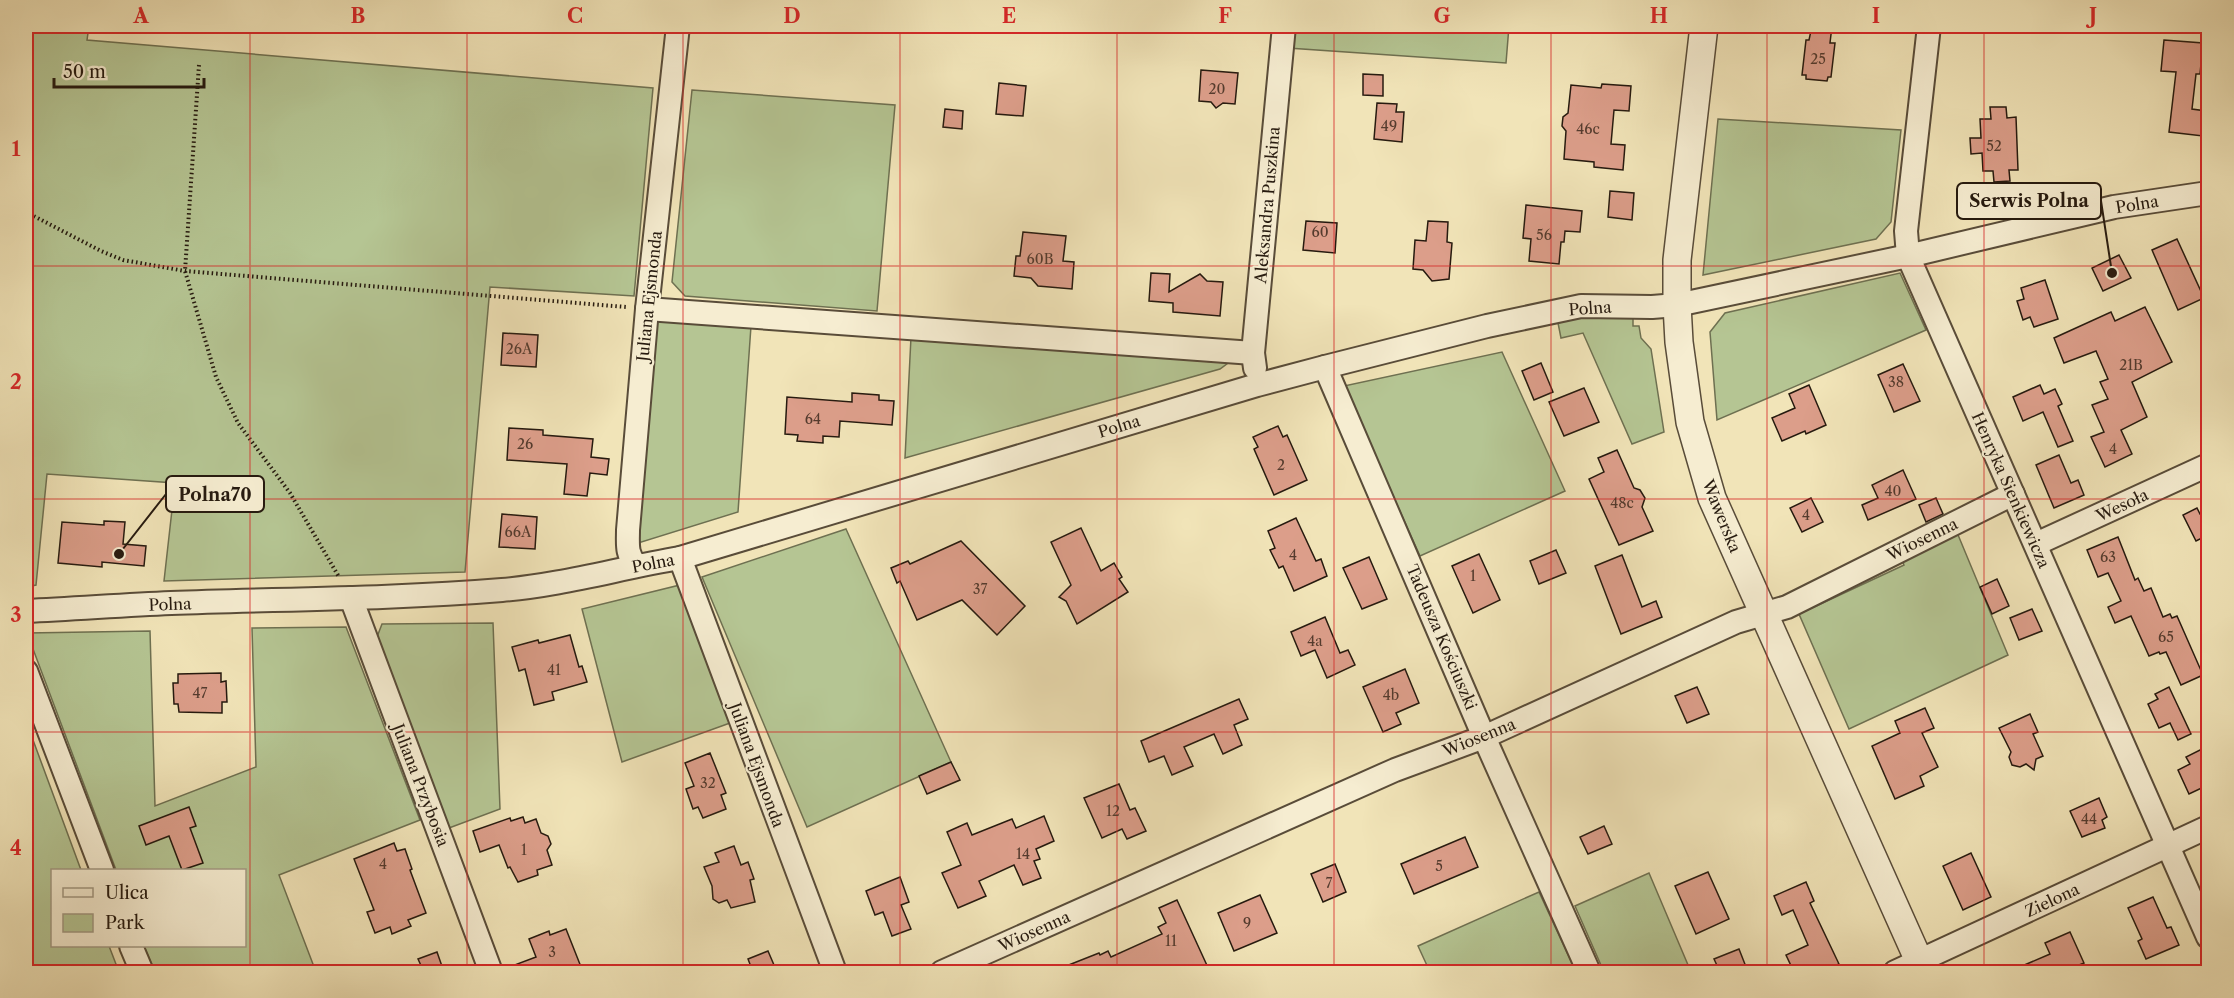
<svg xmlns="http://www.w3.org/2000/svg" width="2234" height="998" viewBox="0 0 2234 998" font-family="'Libre Caslon Text',serif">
<rect width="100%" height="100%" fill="#f1e4b8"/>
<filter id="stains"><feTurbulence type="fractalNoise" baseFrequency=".00333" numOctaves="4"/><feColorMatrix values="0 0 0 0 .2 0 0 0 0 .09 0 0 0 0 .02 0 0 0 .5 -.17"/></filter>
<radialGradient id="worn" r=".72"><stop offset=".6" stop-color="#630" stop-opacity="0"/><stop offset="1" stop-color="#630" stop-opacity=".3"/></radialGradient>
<!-- green -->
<g fill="#b5c593" stroke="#6e7051" stroke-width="1.5">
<polygon points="26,26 89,26 87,40 653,88 634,296 490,287 465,572 164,581 175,483 47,474 36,585 26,587"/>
<polygon points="1290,26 1509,26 1506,63 1288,48"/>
<polygon points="692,90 895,105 877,311 685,296 672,282"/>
<polygon points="1718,119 1901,130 1891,222 1876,239 1703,275"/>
<polygon points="1900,273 1926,330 1717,420 1710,332 1725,313"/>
<polygon points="1604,316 1633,316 1633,326 1639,326 1641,338 1651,349 1664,432 1632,444 1583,333 1561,338 1558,323 1576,318"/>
<polygon points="656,317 751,326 738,512 635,544"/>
<polygon points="911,337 1228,363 1220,369 905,458"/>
<polygon points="1502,352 1565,491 1420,556 1344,386"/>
<polygon points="846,529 951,762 807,827 702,577"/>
<polygon points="1956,530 2008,655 1849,729 1799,614 1904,565 1901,557"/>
<polygon points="680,585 730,723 622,762 582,609"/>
<polygon points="493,623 500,809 449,828 377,637 382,624"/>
<polygon points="346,627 420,820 279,875 316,972 155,972 144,946 244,946 244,870 116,870 27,633 150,631 155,806 256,767 252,628"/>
<polygon points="26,721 81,870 52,870 52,946 109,946 119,972 26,972"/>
<polygon points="1649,873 1691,972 1604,972 1575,906"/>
<polygon points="1539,892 1576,972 1430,972 1418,946"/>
</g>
<!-- building -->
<g fill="#dc9e8a" stroke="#261a0f" stroke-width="1.5">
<polygon points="1812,26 1832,26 1830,43 1835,43 1831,77 1828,77 1827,81 1806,79 1806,75 1802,75 1806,40 1809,40"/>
<polygon points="2164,40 2203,43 2200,74 2196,74 2192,109 2206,111 2203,136 2169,132 2176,72 2161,71"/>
<polygon points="1201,70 1238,73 1235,104 1223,103 1216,108 1211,102 1199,101"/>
<polygon points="1363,74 1383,75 1383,96 1363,95"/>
<polygon points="999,83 1026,86 1023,116 996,114"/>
<polygon points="1602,84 1631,86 1629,111 1614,110 1611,144 1625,145 1623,170 1594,167 1594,162 1564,159 1566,131 1562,126 1563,117 1568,113 1571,85 1601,88"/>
<polygon points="1377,103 1397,104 1396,112 1404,112 1402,142 1374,139"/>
<polygon points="1990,107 2006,107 2007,118 2016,117 2018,170 2009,170 2010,181 1994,182 1993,171 1983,171 1982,153 1971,154 1970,138 1981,138 1980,119 1991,119"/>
<polygon points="945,109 963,111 962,129 943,127"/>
<polygon points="1610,191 1634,193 1632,220 1608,217"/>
<polygon points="1526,205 1582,211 1580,232 1565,231 1564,242 1561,242 1559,264 1529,261 1531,239 1523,238"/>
<polygon points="1306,221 1337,223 1335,253 1303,250"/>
<polygon points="1428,221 1448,222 1447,242 1452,243 1449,279 1432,281 1423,270 1413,269 1415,240 1426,241"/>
<polygon points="1023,232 1066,236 1063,261 1074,262 1072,289 1038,286 1031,278 1014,276 1016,256 1020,256"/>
<polygon points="2177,239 2204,298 2178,310 2152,250"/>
<polygon points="2119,255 2131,278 2103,291 2092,268"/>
<polygon points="1151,273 1170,274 1169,292 1200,274 1207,281 1223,282 1220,316 1173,312 1173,303 1149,301"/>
<polygon points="2045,280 2058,319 2034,327 2030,317 2023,320 2017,301 2024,299 2021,288"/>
<polygon points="2145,307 2172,362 2132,382 2147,417 2121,430 2132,454 2105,467 2091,437 2104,432 2092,405 2108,399 2100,382 2108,379 2096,351 2064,363 2054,338 2111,312 2115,321"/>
<polygon points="503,333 538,335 536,367 501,365"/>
<polygon points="1541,363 1553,392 1534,400 1522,371"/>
<polygon points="1903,364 1920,401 1894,412 1878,375"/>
<polygon points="1809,385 1826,425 1806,434 1805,431 1782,441 1772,418 1795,408 1789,394"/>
<polygon points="2040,385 2044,394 2055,389 2062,404 2058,406 2073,441 2058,447 2043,412 2023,421 2013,397"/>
<polygon points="1584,388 1599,422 1564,436 1549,402"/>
<polygon points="852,393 879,395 879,400 894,401 892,425 840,421 839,437 823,436 823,443 797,441 798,435 785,434 787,397 852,402"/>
<polygon points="1278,426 1283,437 1287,435 1307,480 1274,495 1254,449 1258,447 1253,437"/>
<polygon points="509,428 543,430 543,435 593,439 591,457 609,459 607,475 590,473 587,496 564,494 567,464 507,460"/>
<polygon points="1617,450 1634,488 1640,490 1645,498 1642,507 1653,531 1619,545 1589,479 1604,472 1598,458"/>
<polygon points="2059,455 2071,483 2078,480 2084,495 2054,508 2036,465"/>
<polygon points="1903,470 1916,499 1868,520 1862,505 1878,498 1872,485"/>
<polygon points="1811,498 1823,522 1802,532 1790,508"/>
<polygon points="1936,498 1943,514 1926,522 1919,505"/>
<polygon points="2197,508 2200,514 2208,510 2208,535 2196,541 2183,515"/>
<polygon points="502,514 537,517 535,549 499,547"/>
<polygon points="1296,518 1316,561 1321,559 1327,576 1294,591 1283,566 1279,568 1270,550 1275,548 1268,531"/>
<polygon points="104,521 125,522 123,544 146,546 144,566 102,562 102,567 58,563 62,522 104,525"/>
<polygon points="1081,528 1101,571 1114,563 1122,577 1119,579 1128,592 1077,624 1066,601 1059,597 1071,585 1051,542"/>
<polygon points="2118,537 2135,580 2138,578 2144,591 2151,588 2163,617 2170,614 2172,618 2177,616 2203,675 2181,685 2166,652 2160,654 2159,652 2149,656 2131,616 2115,623 2108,607 2121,601 2108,573 2098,577 2087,550"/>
<polygon points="961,541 1025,606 997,635 962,600 917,620 900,581 897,583 891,568 908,561 910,564"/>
<polygon points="1556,550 1566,573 1539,584 1530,561"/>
<polygon points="1479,554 1500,600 1473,613 1452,566"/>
<polygon points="1622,555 1642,607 1656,601 1662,617 1621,634 1595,566"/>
<polygon points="1369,557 1387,599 1362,609 1343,568"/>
<polygon points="1997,579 2009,606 1992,614 1980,587"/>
<polygon points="2032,609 2042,631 2019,640 2010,618"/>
<polygon points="1325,617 1340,653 1348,650 1355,665 1327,678 1315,650 1301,656 1291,632"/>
<polygon points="570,635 579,667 582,666 587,682 552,692 554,700 534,705 525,669 519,671 512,647 538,640 539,643"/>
<polygon points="1405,669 1419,703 1396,713 1401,724 1383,732 1363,687"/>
<polygon points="221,673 221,682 226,681 227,702 222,702 222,713 179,712 178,704 174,704 173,683 178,683 178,674"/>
<polygon points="1697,687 1709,714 1687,723 1675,696"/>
<polygon points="2169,687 2191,734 2178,740 2170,723 2159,728 2148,704 2158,699 2155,694"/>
<polygon points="1239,699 1248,719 1234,725 1242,745 1223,754 1214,734 1184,747 1193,766 1172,775 1164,756 1149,762 1141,741"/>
<polygon points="1925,708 1934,728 1922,733 1938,767 1920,776 1924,786 1895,799 1872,746 1900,733 1895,721"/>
<polygon points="2030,714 2038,732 2033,734 2043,756 2036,759 2034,770 2026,764 2020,767 2012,765 2009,757 2011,752 1999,728"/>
<polygon points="2208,746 2208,785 2189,794 2178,770 2190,764 2186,757"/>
<polygon points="710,753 726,793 721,795 726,809 703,818 698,807 693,809 686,789 694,786 685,763"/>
<polygon points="951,762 960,780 927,794 919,776"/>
<polygon points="1119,784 1130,810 1135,808 1146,831 1127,839 1122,829 1102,838 1084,798"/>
<polygon points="2099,798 2107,817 2102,820 2105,828 2082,837 2070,811"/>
<polygon points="189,807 196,826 190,828 203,863 182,870 169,836 146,845 139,826"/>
<polygon points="1044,816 1054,841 1036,849 1040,859 1034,861 1041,878 1023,885 1014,865 979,881 986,896 958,908 942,873 961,865 947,832 967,823 972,835 1012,819 1016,828"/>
<polygon points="523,817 525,823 536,819 541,833 548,836 551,844 547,850 552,865 537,870 538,875 518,882 510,867 508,868 499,845 480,852 473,831 510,818 511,821"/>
<polygon points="1604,826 1612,844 1588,854 1580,837"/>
<polygon points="1465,837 1478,867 1414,894 1401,864"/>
<polygon points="394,843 397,851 405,849 412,869 410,870 426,913 408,920 411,926 392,934 390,927 375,933 367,912 374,910 354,859"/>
<polygon points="734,846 741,865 748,862 754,879 750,880 755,902 731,908 727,900 719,903 713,899 712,886 704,867 719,862 715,853"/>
<polygon points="1971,853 1991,897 1963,910 1943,866"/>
<polygon points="1335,864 1346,892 1323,902 1311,874"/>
<polygon points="1708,872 1729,919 1696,934 1675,886"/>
<polygon points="900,877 909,902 901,905 911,929 892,936 883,912 875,915 866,891"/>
<polygon points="1806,882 1814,901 1810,903 1839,964 1818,972 1794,972 1786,955 1808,945 1793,910 1782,915 1774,896"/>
<polygon points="1260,895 1277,933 1234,951 1218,913"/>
<polygon points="2153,897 2167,928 2171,927 2179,945 2146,959 2138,941 2142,939 2128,908"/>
<polygon points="1177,900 1210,972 1051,972 1099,953 1100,955 1108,951 1111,957 1162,934 1158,927 1166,923 1159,908"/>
<polygon points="566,929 583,972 504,972 504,969 536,957 529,939 549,931 550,935"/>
<polygon points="2070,932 2084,963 2062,972 2008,972 2050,954 2045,943"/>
<polygon points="1739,949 1748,972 1720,972 1714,959"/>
<polygon points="768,951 777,972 753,972 748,959"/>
<polygon points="437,952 444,972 424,972 418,959"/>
</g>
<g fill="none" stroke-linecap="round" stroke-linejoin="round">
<!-- minor casing -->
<g stroke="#594c39" stroke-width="26">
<g id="minor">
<polyline points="1929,26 1906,231 1908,256 2208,937"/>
<polyline points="647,309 1253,353"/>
<polyline points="1325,367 1484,737 1589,972"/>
<polyline points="1255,368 1253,353 1284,26"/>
<polyline points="2036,544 2208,465"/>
<polyline points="680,558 835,972"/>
<path d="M 636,565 C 626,554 628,544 628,530 L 647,309 L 678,26"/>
<polyline points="351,598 491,972"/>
<path d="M 26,611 C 74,609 122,605 171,603 C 281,599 391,599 502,590 C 562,585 620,568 680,558 L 1257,385 L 1325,367 L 1487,326 L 1581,306 L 1652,307 L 1677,305 L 1908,256 L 2114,207 L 2208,193"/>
<polyline points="26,671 102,870"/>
<polyline points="131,946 142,972"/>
<polyline points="942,972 1395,770 1484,737 1736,622 1787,607 2013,494"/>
<polyline points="1895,972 2208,827"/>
</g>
</g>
<!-- tertiary casing -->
<g stroke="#594c39" stroke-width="30">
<polyline id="tertiary" points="1704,26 1677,260 1677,305 1679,342 1690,422 1712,498 1924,972"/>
</g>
<!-- path -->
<g stroke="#261a0f" stroke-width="4" stroke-dasharray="1.5 3" stroke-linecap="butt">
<polyline points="199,65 185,271 216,377 238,423 290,493 339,577"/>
<polyline points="26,212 101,251 123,260 185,271 626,307"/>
</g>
<!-- minor -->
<use href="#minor" stroke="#f6edd1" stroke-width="22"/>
<!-- tertiary -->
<use href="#tertiary" stroke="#f6edd1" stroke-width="27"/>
</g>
<!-- grid -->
<path fill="none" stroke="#d62828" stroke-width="1.5" stroke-opacity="0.55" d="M 250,26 L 250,972M 467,26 L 467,972M 683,26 L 683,972M 900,26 L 900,972M 1117,26 L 1117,972M 1334,26 L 1334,972M 1551,26 L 1551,972M 1767,26 L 1767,972M 1984,26 L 1984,972M 26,266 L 2208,266M 26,499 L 2208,499M 26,732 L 2208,732"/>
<g text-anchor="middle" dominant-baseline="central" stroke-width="4.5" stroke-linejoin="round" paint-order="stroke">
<!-- number labels -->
<g font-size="14" fill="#543b2e">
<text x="1818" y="59">25</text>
<text x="1217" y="89">20</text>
<text x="1389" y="126">49</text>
<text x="1588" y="129">46c</text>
<text x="1994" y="146">52</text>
<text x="1320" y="232">60</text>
<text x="1544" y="235">56</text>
<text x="1040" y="259">60B</text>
<text x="519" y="349">26A</text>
<text x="2131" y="365">21B</text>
<text x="1896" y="382">38</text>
<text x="813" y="419">64</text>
<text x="525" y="444">26</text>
<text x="2113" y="449">4</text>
<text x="1281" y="465">2</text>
<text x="1893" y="491">40</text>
<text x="1622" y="503">48c</text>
<text x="1806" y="515">4</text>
<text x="518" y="532">66A</text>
<text x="1293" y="555">4</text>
<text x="2108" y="557">63</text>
<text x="1473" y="576">1</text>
<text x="980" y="589">37</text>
<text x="2166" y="637">65</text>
<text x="1315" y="641">4a</text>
<text x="554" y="670">41</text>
<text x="200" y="693">47</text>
<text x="1391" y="695">4b</text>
<text x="708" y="783">32</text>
<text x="1113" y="811">12</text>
<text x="2089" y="819">44</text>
<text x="524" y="850">1</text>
<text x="1023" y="854">14</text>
<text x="383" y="864">4</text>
<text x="1439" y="866">5</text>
<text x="1329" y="883">7</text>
<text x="1247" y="923">9</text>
<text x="1171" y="941">11</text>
<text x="552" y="952">3</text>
</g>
<!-- street labels -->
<g font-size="16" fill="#261a0f" stroke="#f6edd1">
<text transform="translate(2137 204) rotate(-9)">Polna</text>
<text transform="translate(1267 205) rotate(-85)">Aleksandra Puszkina</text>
<text transform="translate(649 296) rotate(-84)">Juliana Ejsmonda</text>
<text transform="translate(1590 308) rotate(-4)">Polna</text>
<text transform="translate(1119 426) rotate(-17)">Polna</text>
<text transform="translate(2011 490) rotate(66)">Henryka Sienkiewicza</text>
<text transform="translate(2122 505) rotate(-25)">Wesoła</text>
<text transform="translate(1722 516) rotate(68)">Wawerska</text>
<text transform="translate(1922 539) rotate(-26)">Wiosenna</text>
<text transform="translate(653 563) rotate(-11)">Polna</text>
<text transform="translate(170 604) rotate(-2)">Polna</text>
<text transform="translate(1442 637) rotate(67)">Tadeusza Kościuszki</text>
<text transform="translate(1479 737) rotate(-22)">Wiosenna</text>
<text transform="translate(757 765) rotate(70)">Juliana Ejsmonda</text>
<text transform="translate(421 785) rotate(69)">Juliana Przybosia</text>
<text transform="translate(2052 900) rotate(-25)">Zielona</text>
<text transform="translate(1034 931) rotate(-24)">Wiosenna</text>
</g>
</g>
<!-- callouts -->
<path fill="none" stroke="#261a0f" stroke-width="2" d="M2112 273L2101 201M119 554L166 494"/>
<g fill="#261a0f" stroke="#f6edd1" stroke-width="2">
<circle cx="2112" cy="273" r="6"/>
<circle cx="119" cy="554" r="6"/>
</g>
<g fill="#f6edd1" stroke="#261a0f" stroke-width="2">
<rect x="1957" y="183" width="144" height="36" rx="6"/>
<rect x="166" y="476" width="98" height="36" rx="6"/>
</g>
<g font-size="18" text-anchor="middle" font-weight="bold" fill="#261a0f">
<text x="2029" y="207">Serwis Polna</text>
<text x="215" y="501">Polna70</text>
</g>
<!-- margin -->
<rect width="2234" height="998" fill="none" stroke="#f1e4b8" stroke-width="66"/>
<!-- legend -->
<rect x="51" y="869" width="195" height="78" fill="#f6edd1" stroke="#a39983" stroke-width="1.5"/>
<rect x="63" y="888" width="30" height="9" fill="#f6edd1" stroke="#a39983" stroke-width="1.5"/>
<text x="105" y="899" font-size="18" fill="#261a0f">Ulica</text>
<rect x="63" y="914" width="30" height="18" fill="#b5c593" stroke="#a39983" stroke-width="1.5"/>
<text x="105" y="929" font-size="18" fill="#261a0f">Park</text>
<!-- scale -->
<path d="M54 78v9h150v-9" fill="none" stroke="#261a0f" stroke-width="3"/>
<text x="63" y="78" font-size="18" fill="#261a0f" stroke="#f6edd1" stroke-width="4.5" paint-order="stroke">50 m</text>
<rect x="33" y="33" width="2168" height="932" fill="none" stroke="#d62828" stroke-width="2"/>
<g font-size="20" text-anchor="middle" font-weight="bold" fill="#d62828">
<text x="141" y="23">A</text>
<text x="358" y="23">B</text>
<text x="575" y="23">C</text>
<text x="792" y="23">D</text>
<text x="1009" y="23">E</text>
<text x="1225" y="23">F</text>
<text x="1442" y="23">G</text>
<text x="1659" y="23">H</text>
<text x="1876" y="23">I</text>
<text x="2093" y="23">J</text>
<text x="16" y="156">1</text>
<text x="16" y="389">2</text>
<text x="16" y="622">3</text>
<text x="16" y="855">4</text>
</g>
<rect width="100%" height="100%" filter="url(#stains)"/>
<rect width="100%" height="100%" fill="url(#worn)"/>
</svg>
